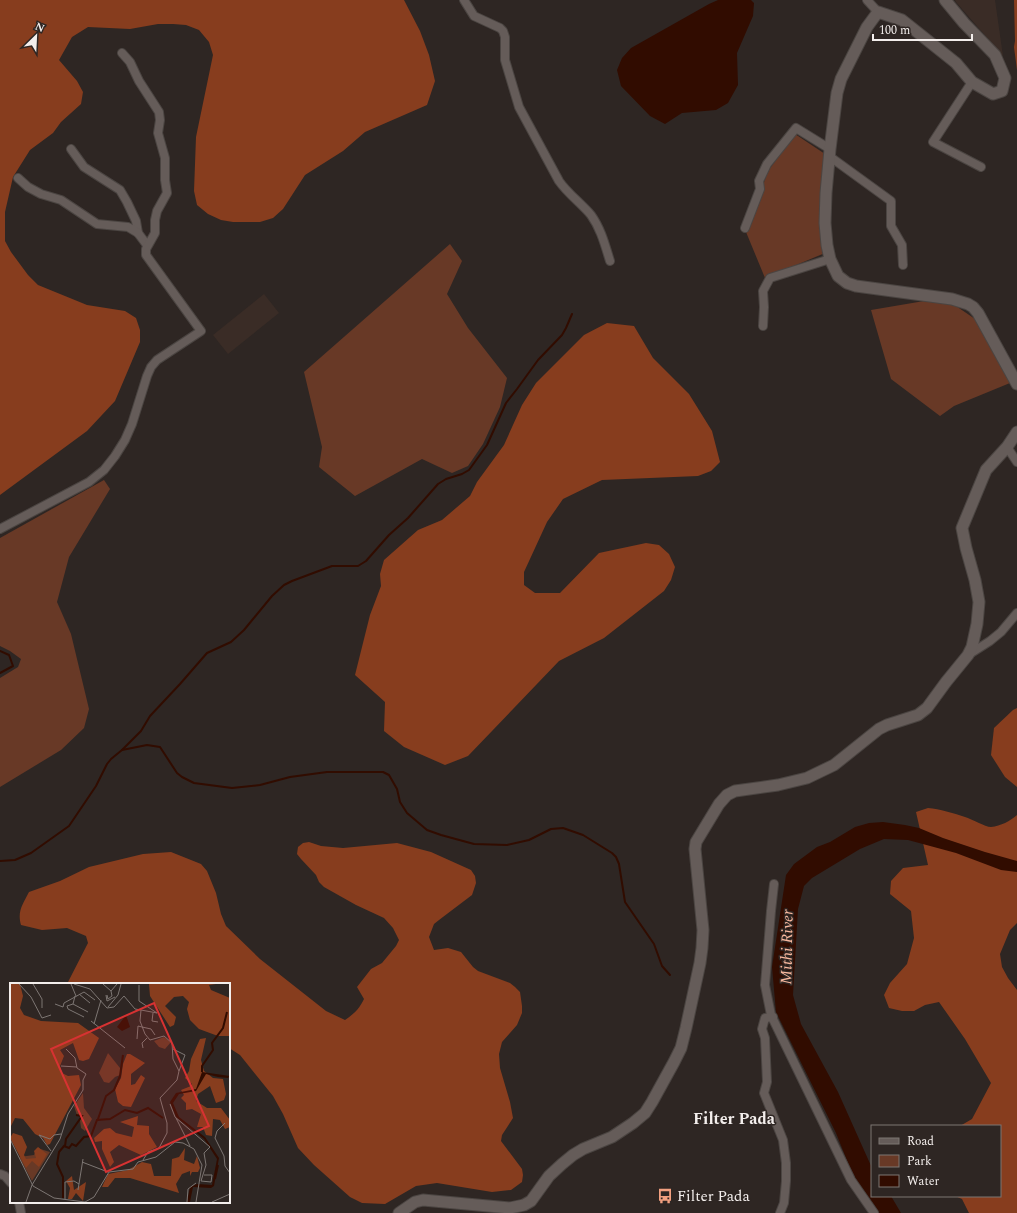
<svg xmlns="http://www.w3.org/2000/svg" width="1017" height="1213" viewBox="0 0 1017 1213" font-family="Spectral,serif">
<rect width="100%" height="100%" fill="#2e2623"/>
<!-- built -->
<g fill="#3a2c26">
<polygon points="955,0 995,0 1003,56 956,2"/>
<polygon points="264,294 279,313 228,354 213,335"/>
</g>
<!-- green -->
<g fill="#683926">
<polygon points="795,134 825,154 820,214 825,253 765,278 746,232 768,171"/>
<polygon points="450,244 462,261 447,294 468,328 507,378 500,407 483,444 468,466 452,473 422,459 355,496 319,467 322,447 304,372"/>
<polygon points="930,300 956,306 975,319 1010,383 954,406 940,416 891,379 871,310"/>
<polygon points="104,480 110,489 69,557 57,602 71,634 89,709 84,728 61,750 0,787 0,678 18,667 21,659 10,651 0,646 0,538"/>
</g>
<!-- forest -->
<g fill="#873d1e">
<polygon points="0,0 404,0 420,31 429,55 435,81 427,105 365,132 343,151 305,175 283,209 273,218 260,222 233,222 221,220 208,214 197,205 194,191 196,137 213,55 209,42 199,30 186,25 173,24 158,24 130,29 88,27 72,37 59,60 77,81 83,92 81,104 61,122 53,133 30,150 13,177 5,212 5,241 11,252 28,275 38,285 87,305 125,311 136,318 140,330 140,342 115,401 87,431 0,495"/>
<polygon points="1014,0 1017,0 1017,70 1014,47 1015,41"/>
<polygon points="607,323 634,326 653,358 689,394 712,431 720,462 711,471 698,476 602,480 563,499 547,522 524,572 524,585 535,593 560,593 599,553 646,543 659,545 669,554 675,567 671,580 664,591 604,638 559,661 468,756 445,765 404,747 384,731 385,702 355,675 370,615 381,586 380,574 384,560 418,530 442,520 470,496 477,482 504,445 522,405 536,383 584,335"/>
<polygon points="1017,708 1017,787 1005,777 991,755 994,728 1013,710"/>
<path d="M 928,808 C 940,809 953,813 965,817 C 972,819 985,827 991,827 C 1001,826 1010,821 1017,815 L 1017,923 L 1010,930 L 1000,954 L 1002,967 L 1008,978 L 1017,990 L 1017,1213 L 969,1213 L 962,1199 L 955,1196 L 1000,1196 L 1000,1126 L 960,1126 L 972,1119 L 991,1083 L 965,1039 L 939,1002 L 925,1005 L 914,1011 L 902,1011 L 889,1008 L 884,995 L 890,983 L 907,964 L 914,938 L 911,911 L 890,894 L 891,881 L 903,868 L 928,865 L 916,812 Z"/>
<path d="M 309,842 L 321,846 L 343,848 L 397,843 L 431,852 L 471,870 L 475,876 L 476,883 L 472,895 L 439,920 L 434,924 L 429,937 L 434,950 L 448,948 L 461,952 L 473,967 L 478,971 L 510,983 L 515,987 L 520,992 L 522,1006 L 522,1013 L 517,1025 L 502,1042 L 499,1054 L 500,1068 L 510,1102 L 513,1118 L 502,1135 L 501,1141 L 522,1169 L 523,1175 L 522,1182 L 511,1190 L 492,1192 L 437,1183 L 416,1186 L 385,1204 L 362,1203 L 350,1197 L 314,1165 L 298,1148 L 283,1114 L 273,1096 L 240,1055 L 229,1048 L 229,984 L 67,984 L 88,943 L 86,936 L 67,928 L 42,930 L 21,925 C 17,911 23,904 29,892 L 60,881 L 89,867 L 143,854 L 171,852 L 201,864 L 207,871 L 216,893 L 221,914 L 226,926 L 260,959 L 326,1011 L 345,1020 C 353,1015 360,1008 364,999 L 357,987 L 371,969 L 382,963 L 396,946 L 399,940 L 393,928 L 384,918 L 356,905 L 324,887 L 319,882 L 316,875 L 301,859 L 297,854 L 298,847 L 303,843 Z"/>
</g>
<!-- water -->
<g fill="#310c00">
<polygon points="718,0 751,0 754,3 753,16 737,53 738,85 728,103 716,110 682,113 665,124 650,116 621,86 617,70 622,58 631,48 709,4"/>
<polygon points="883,822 905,825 919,828 943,838 985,852 1017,861 1017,872 1001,870 956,853 908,840 884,839 860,849 812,878 804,886 798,909 793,995 801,1024 838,1092 872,1168 872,1196 891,1196 901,1213 878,1213 854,1178 836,1133 776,1012 772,967 786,875 794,864 817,847 830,842 855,827 869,823"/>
</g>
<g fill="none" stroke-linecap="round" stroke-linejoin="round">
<!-- stream -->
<g stroke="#310c00" stroke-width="2">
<polyline points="0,651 9,655 13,666 0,673"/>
<polyline points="122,750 141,731 150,716 180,684 207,653 231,642 244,630 272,596 284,585 292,581 332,566 358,566 366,561 389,535 408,518 438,484 446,479 462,474 469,470 487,445 506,403 517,389 538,360 562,335 566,328 572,314"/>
<polyline points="0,861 15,860 31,853 69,826 96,786 107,764 111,759 122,750 147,745 160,747 177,773 182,777 194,783 232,788 260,785 290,777 327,772 383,772 389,775 397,789 400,802 407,813 427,830 441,835 474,844 507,845 529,840 551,829 563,828 583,835 612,853 616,857 619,864 625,902 654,944 662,966 670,975"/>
</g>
<!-- street casing -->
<g stroke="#4b4542" stroke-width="10">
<g id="street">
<path d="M 464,0 L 474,16 L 500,28 L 503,31 L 505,37 L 505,60 L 519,107 L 559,181 C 568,194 581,203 591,215 C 601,229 605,245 610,261"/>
<polyline points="867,0 878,12"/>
<polyline points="972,82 933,142 981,167"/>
<polyline points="71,149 84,167 120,190 127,202 136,221 138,233"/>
<polyline points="829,156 891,201 891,226 902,245 903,265"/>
<polyline points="18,178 28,187 41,194 61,200 97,224 128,227 138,233 147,245"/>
<polyline points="745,228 760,189 759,181 767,164 796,128 830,149"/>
<polyline points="763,326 764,307 763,291 770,278 830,259"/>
<polyline points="1007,447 1017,462"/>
<polyline points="0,529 89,482 104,470 115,456 125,440 132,424 147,376 151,367 157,360 201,331 146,255 146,249 155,233 155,220 157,211 167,193 165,180 165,158 158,133 160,120 159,112 139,81 130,62 122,53"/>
<polyline points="968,655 990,641 1001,632 1017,613"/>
<polyline points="774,884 771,911 765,985 771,1015 851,1180 874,1213"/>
<polyline points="773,1017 765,1018 762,1029 765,1038 767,1082 764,1093 783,1140 786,1163 786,1181 784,1203 780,1213"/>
<polyline points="0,1174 5,1176 11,1183"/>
<polyline points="19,1202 21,1213"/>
</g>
</g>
<!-- secondary casing -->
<g stroke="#4b4542" stroke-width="13">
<g id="secondary">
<polyline points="945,0 964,23 995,55 1005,78 1002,91 993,94 972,82 956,63 902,20 878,12 867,27 841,79 837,93 830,149 826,193 825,223 827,245 830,259 838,276 847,283 856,286 952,299 968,304 973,307 978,313 1017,384"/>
<polyline points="399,1213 415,1202 423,1200 510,1208 524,1205 531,1201 549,1176 562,1164 573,1155 583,1149 612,1137 633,1123 645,1113 652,1102 674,1062 681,1048 686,1028 700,963 702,948 703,930 695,849 696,842 719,804 727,795 735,791 778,785 807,778 834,765 879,729 887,725 918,715 927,708 946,682 968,655 972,647 977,624 979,602 975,580 966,548 962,528 986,470 1007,447 1017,432"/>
</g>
</g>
<!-- street -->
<use href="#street" stroke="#655c59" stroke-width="8"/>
<!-- secondary -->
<use href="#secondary" stroke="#655c59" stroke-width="11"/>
</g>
<!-- icons -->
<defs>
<g id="bus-bare" transform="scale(1.2)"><path d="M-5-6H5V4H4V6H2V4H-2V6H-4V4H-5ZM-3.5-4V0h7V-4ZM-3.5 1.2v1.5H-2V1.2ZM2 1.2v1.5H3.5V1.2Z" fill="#f2a080" stroke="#2e2623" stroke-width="2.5" paint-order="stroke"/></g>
</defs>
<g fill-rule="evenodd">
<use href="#bus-bare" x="665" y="1196"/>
</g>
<g text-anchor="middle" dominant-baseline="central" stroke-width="3" stroke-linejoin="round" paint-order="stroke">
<!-- poi labels -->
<g font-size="15" fill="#f3eeec" stroke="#2e2623" text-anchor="start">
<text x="677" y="1196">Filter Pada</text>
</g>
<!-- water labels -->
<g font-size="16" font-style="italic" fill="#f9b89e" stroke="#2e2623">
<text transform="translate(787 947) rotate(-89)">Mithi River</text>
</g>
<!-- neighbourhood labels -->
<g font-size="16" font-weight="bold" fill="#f3eeec" stroke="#2e2623">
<text x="734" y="1119">Filter Pada</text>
</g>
</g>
<!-- overview -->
<g transform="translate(10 983)">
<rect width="220" height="220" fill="#2e2623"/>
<path d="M 154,54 L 161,59 L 155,66 L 149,64 L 144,58 ZM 98,70 L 110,85 L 110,92 L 105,94 L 99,100 L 94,99 L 89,90 ZM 73,110 L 74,125 L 82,136 L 75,148 L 71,145 L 70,137 L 73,132 L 67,132 L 64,123 ZM 27,165 L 40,169 L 22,198 L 9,174 L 24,172 Z" fill="#683926"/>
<path d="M 0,1 L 10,1 L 13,13 L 10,25 L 14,32 L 31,38 L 68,40 L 89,55 L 79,76 L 73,78 L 69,77 L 63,60 L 50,67 L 54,73 L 50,83 L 52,90 L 58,93 L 69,92 L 71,102 L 40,161 L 37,162 L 33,155 L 25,151 L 13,136 L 5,135 L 0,145 ZM 139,1 L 206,1 L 199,2 L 201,7 L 220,15 L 220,53 L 208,53 L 189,46 L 180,37 L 177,26 L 179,19 L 173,13 L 164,14 L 155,23 L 166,34 L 164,42 L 160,44 L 140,13 ZM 196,55 L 191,77 L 194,88 L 203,95 L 213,96 L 216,111 L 214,117 L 206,120 L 200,103 L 188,111 L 186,118 L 197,125 L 211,125 L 220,137 L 220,144 L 215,146 L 210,137 L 203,136 L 202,153 L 196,152 L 193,144 L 187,144 L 191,131 L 182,126 L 176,127 L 176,120 L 171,115 L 174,112 L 171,107 L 181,103 L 182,101 L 175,95 L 179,88 L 181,76 L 190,56 ZM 117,71 L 120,71 L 135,80 L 121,91 L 121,102 L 125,101 L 131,92 L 135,95 L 121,124 L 113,123 L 108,119 L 105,106 L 111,95 L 113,81 ZM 128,133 L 127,142 L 139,143 L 139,151 L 147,164 L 131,172 L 109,162 L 100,169 L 104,179 L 100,184 L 92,166 L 92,158 L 85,159 L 84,155 L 94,146 L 100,145 L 106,150 L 122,154 L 124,144 L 110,139 ZM 3,150 L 12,153 L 17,164 L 14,172 L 16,176 L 26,175 L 24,168 L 28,164 L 37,171 L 29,184 L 22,178 L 16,185 L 0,155 ZM 175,165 L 174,177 L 184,181 L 187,173 L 190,185 L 188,189 L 182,189 L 180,193 L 180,188 L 172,191 L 166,201 L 169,210 L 120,195 L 105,195 L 98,204 L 92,204 L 98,191 L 118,187 L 132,179 L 141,181 L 144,193 L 161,193 L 162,176 L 169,174 ZM 62,193 L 64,207 L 76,199 L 73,218 L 66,210 L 62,216 L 58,216 L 60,205 L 56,198 Z" fill="#873d1e"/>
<path d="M 116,32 L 120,44 L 112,48 L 107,44 ZM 192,89 L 220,93 L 218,95 L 208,94 L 196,91 L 186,108 L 169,111 L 163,120 L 169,134 L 195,154 L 209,175 L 204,203 L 201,205 L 183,204 L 180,219 L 177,219 L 180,204 L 187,201 L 202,202 L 207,176 L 194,156 L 166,134 L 160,119 L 166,110 L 186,106 Z" fill="#310c00"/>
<path fill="none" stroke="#310c00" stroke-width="2" d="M 192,89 L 192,83 L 203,67 L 202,60 L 213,45 L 217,29M 88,136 L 96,113 L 104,107 L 110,93 L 113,72M 55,163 L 56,156 L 72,133 L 66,132M 205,196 L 208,182M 53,215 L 53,194 L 47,181 L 49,169 L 54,163 L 59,165 L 62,161 L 66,163 L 74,154 L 81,153 L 87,137 L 100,136 L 115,127 L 127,130 L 138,125 L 153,135"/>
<path fill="none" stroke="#7d7673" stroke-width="1" d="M 9,1 L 21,14 L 32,35 L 41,32M 23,1 L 32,16 L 32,25M 61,1 L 66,13M 64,1 L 80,6 L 97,25 L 104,24 L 114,13 L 125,26 L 131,27M 93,1 L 101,8 L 107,1M 129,2 L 129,18 L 147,30 L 131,27 L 130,38 L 135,51 L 140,57 L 154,53 L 162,60 L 163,76 L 169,88 L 167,97 L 150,115 L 157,140 L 157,150 L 149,165 L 138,169 L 133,177M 69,11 L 80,20M 96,12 L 97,18 L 105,14M 97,12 L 98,16 L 102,13 L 101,8M 65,13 L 63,21 L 78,29M 45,21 L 53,24 L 54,20 L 74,9 L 85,17M 63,21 L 57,23 L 58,26 L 74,34M 98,24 L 108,12 L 111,1M 143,30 L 142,38 L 148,39M 81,38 L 115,65M 84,41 L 91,17M 132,44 L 141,46 L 145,52M 127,56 L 128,43 L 132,44M 133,65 L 132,60 L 137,55M 163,66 L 175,72 L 169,88M 51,83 L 67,84M 160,121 L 165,134 L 200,164 L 194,170 L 196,182 L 191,198 L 201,199 L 202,192 L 194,192M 166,135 L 180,163M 215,140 L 207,148 L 205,155 L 214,173 L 215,183 L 220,190M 0,156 L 23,203 L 44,215 L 75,219 L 84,214 L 99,189 L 123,186 L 128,179 L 146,174 L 165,159 L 173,160 L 184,166 L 192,182 L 186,219M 41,168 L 29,152 L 40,156 L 44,152 L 51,151M 72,179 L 98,189M 22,202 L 50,156 L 58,131 L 73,107 L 73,97 L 76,91 L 67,85 L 65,75 L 56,66M 68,207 L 73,176M 55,216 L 55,199 L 64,198 L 69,201M 16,219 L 22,202M 177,219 L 178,206 L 186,200M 202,219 L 220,211"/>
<path fill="#d73232" fill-opacity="0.15" stroke="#d73232" stroke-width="2" d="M 144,20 L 199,143 L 96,189 L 41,66 Z"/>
<rect width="220" height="220" fill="none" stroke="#f3eeec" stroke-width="2"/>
</g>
<!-- legend -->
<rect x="871" y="1125" width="130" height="72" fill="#2e2623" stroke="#7d7673"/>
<rect x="879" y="1138" width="20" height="6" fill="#655c59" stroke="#7d7673"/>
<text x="907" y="1145" font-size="12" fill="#f3eeec">Road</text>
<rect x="879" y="1155" width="20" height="12" fill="#683926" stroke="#7d7673"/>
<text x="907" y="1165" font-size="12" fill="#f3eeec">Park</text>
<rect x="879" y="1175" width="20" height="12" fill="#310c00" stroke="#7d7673"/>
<text x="907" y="1185" font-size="12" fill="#f3eeec">Water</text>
<!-- north arrow -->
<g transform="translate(36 36) rotate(24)" stroke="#2e2623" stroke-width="3" paint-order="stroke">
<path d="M0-3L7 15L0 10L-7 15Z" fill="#f3eeec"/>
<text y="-6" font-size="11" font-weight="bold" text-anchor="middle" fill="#f3eeec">N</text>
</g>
<!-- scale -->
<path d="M873 34v6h99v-6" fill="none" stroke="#f3eeec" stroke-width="2"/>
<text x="879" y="34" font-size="12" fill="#f3eeec" stroke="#2e2623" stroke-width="3" paint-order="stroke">100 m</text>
</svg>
